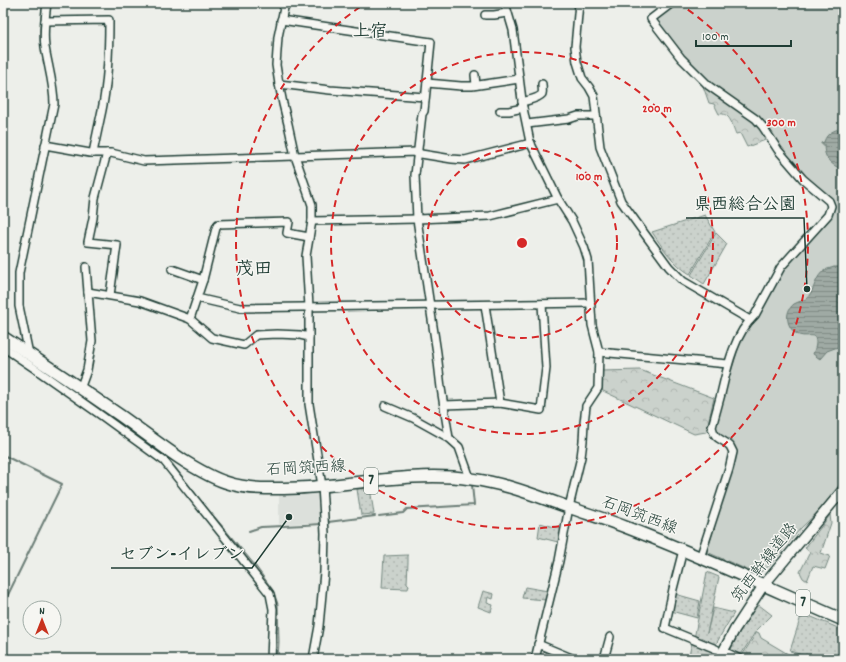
<svg xmlns="http://www.w3.org/2000/svg" width="846" height="662" viewBox="0 0 846 662" font-family="Dekko,'Klee One',sans-serif">
<defs>
<pattern id="grass-dots" width="8" height="8" patternUnits="userSpaceOnUse"><rect width="8" height="8" fill="#cbd2cc"/><path d="M2 2h.1M6 6h.1" fill="none" stroke="#aeb5b0" stroke-width="1.8" stroke-linecap="round"/></pattern>
<pattern id="forest-crowns" width="20" height="18" patternUnits="userSpaceOnUse"><rect width="20" height="18" fill="#cbd2cc"/><path d="M2 6a3 3 0 1 1 6 0M12 15a3 3 0 1 1 6 0" fill="none" stroke="#aeb5b0"/></pattern>
<pattern id="water-rules" width="6" height="5" patternUnits="userSpaceOnUse"><rect width="6" height="5" fill="#9faaa4"/><path d="M0 2.5h6" fill="none" stroke="#818c86"/></pattern>
</defs>
<rect width="100%" height="100%" fill="#edefea"/>
<filter id="ink" filterUnits="userSpaceOnUse"><feTurbulence type="fractalNoise" baseFrequency=".025" numOctaves="2"/><feDisplacementMap in="SourceGraphic" scale="8" xChannelSelector="R" yChannelSelector="G"/><feConvolveMatrix kernelMatrix="1 2 1 2 8 2 1 2 1" color-interpolation-filters="sRGB"/></filter>
<g filter="url(#ink)">
<!-- built -->
<polygon fill="#dce0db" points="318,494 320,523 279,524 279,495"/>
<!-- grass -->
<g fill="url(#grass-dots)" stroke="#758880">
<path d="M 705,215 L 715,232 L 690,274 C 674,265 662,247 652,232 Z"/>
<polygon points="716,233 727,244 704,284 691,275"/>
<polygon points="370,488 374,514 361,515 357,489"/>
<polygon points="540,523 562,529 558,542 538,537"/>
<polygon points="408,555 408,562 407,583 409,585 408,589 382,588 384,556"/>
<polygon points="707,572 719,577 707,633 713,608 734,613 722,633 714,648 694,639"/>
<polygon points="525,587 548,591 546,600 522,598"/>
<polygon points="483,591 494,594 493,599 488,597 487,603 493,605 491,612 478,607"/>
<polygon points="675,594 700,601 697,618 671,611"/>
<polygon points="759,605 772,615 756,631 740,656 732,653 731,649 740,631 756,606"/>
<polygon points="802,613 843,630 843,635 838,659 814,659 790,651"/>
<polygon points="692,643 712,652 709,659 688,659"/>
</g>
<!-- forest -->
<g fill="url(#forest-crowns)" stroke="#758880">
<path d="M 706,85 L 756,121 L 768,139 L 747,147 L 740,133 L 736,134 C 732,125 730,112 719,114 L 714,104 L 709,103 L 703,86 Z"/>
<polygon points="640,370 714,398 706,432 694,434 601,390 602,371"/>
<polygon points="830,515 831,523 821,553 830,556 825,569 813,566 807,581 803,578 800,572 810,552 805,548"/>
<polygon points="757,632 759,633 761,638 788,654 787,659 745,659 741,657"/>
</g>
<!-- park -->
<path fill="#cbd2cc" stroke="#758880" d="M 674,3 L 843,3 L 843,480 L 820,510 L 801,528 L 769,566 L 759,573 L 755,573 L 750,571 L 707,552 L 735,455 C 735,441 727,443 719,435 C 716,433 715,430 714,426 L 741,340 L 750,323 L 754,322 L 779,273 L 806,245 L 830,216 L 834,207 L 802,175 L 780,147 L 764,125 L 710,83 L 681,54 L 654,19 Z"/>
<!-- water -->
<g fill="url(#water-rules)" stroke="#6c7e77">
<path d="M 843,127 L 843,170 C 830,164 824,159 824,144 L 821,144 L 821,143 L 824,142 C 827,132 834,131 843,127 Z"/>
<path d="M 834,267 L 843,267 L 843,345 L 827,351 L 820,359 L 813,354 C 815,348 818,342 814,336 C 810,335 804,337 799,335 C 787,330 783,312 794,304 C 799,301 805,301 808,297 C 815,289 815,276 825,270 C 827,269 831,268 834,267 Z"/>
<polygon points="133,432 168,458 204,504 255,565 273,590 278,604 279,642 278,659 276,659 276,609 275,600 272,593 253,566 235,543 223,532 168,460 132,434"/>
</g>
<g fill="none" stroke-linecap="round" stroke-linejoin="round">
<!-- stream -->
<g stroke="#6c7e77" stroke-width="2">
<polyline points="71,390 100,409 133,434"/>
<polyline points="3,455 62,484 3,605"/>
<polyline points="379,516 403,513 407,509 474,505 472,485"/>
<polyline points="328,522 375,516"/>
<polyline points="249,531 261,527 305,525 321,524"/>
</g>
<!-- minor casing -->
<g stroke="#1f3d34" stroke-width="10">
<g id="minor">
<polyline points="285,3 278,37 276,65 279,84 283,104 288,124 295,156 312,205 312,221 306,256 309,307 309,404 322,486 325,533 324,572 319,626 313,659"/>
<polyline points="505,3 513,30 523,108 530,142 558,199 572,221 584,247 588,260 592,325 599,352 598,388 586,406 584,423 583,441 581,457 569,507 559,561 535,659"/>
<polyline points="579,3 575,47 577,62 582,78 589,87 594,96 600,147 621,201 647,237 669,267 683,281 750,320"/>
<path d="M 672,3 L 651,19 L 681,58 L 709,86 L 756,119 L 763,127 L 778,150 L 803,179 L 829,201 L 831,206 L 828,215 L 781,267 L 755,315 C 734,334 727,368 721,394 C 718,405 715,416 712,427 C 715,441 722,438 730,446 C 731,448 732,450 733,452 L 729,469 L 700,558"/>
<polyline points="485,15 494,15 507,13"/>
<polyline points="281,20 431,42 424,111 422,114 415,175 417,219 437,353 441,388 449,438"/>
<path d="M 45,21 L 109,20 C 109,50 108,81 102,110 C 99,124 96,138 93,153"/>
<polyline points="475,75 476,85"/>
<polyline points="427,83 461,86 472,86 519,79"/>
<polyline points="279,84 330,90 425,97"/>
<path d="M 522,102 C 528,100 538,99 542,94 C 543,91 542,87 542,84"/>
<polyline points="500,111 509,111 523,108"/>
<polyline points="527,124 569,119 578,116 596,116"/>
<polyline points="45,145 90,153 111,153 144,161 417,152 421,154 452,159 465,160 531,143"/>
<polyline points="107,153 95,198 93,218 88,242 117,245 110,295"/>
<polyline points="312,221 417,219 490,216 558,199"/>
<polyline points="172,269 203,280"/>
<polyline points="88,292 140,301 190,319 212,338 244,345 256,335 277,334 300,335 309,337"/>
<polyline points="197,298 240,308 591,303"/>
<polyline points="485,305 500,403"/>
<polyline points="190,319 203,280 216,228 218,224 289,222 287,233 309,237"/>
<polyline points="3,347 34,368 102,416 164,461 270,594 273,609 271,659"/>
<polyline points="599,352 728,364"/>
<path d="M 29,354 L 19,306 L 19,273 L 54,104 C 54,85 48,66 45,47 C 43,32 45,18 47,3"/>
<polyline points="80,389 87,370 92,341 88,292 86,267"/>
<polyline points="444,405 500,403 541,410 546,368 542,304"/>
<polyline points="385,406 413,418 449,438 459,447 470,478"/>
<polyline points="683,550 673,589 665,628 716,649"/>
<polyline points="538,644 574,659"/>
<polyline points="723,651 740,659"/>
<polyline points="604,659 610,637"/>
</g>
</g>
<!-- tertiary casing -->
<g stroke="#1f3d34" stroke-width="12">
<polyline id="tertiary" points="719,659 735,629 763,586 843,490"/>
</g>
<!-- primary casing -->
<g stroke="#1f3d34" stroke-width="14">
<path id="primary" d="M 3,337 C 43,363 82,389 121,416 C 142,431 163,447 184,461 C 197,469 210,477 225,482 C 248,490 273,489 298,488 C 355,485 414,471 471,479 C 505,483 536,496 568,507 C 588,514 608,520 628,528 C 701,556 772,589 843,620"/>
</g>
<!-- minor -->
<use href="#minor" stroke="#f6f6f2" stroke-width="7"/>
<!-- tertiary -->
<use href="#tertiary" stroke="#f6f6f2" stroke-width="9"/>
<!-- primary -->
<use href="#primary" stroke="#f6f6f2" stroke-width="11"/>
</g>
</g>
<!-- distance rings -->
<g fill="none" stroke="#d62828" stroke-width="2" stroke-dasharray="7 5">
<circle cx="522" cy="243" r="95"/>
<circle cx="522" cy="243" r="191"/>
<path d="M678 3A286 286 0 1 1 366 3"/>
</g>
<g text-anchor="middle" dominant-baseline="central" stroke-width="3" stroke-linejoin="round" paint-order="stroke">
<!-- shield labels -->
<g fill="#f6f6f2" stroke="#60746d" stroke-width="1">
<rect x="364" y="468" width="14" height="26" rx="3"/>
<rect x="796" y="590" width="14" height="26" rx="3"/>
</g>
<g font-size="15" font-weight="bold" fill="#1f3d34">
<text x="371" y="481">7</text>
<text x="803" y="603">7</text>
</g>
<!-- street labels -->
<g font-size="16" fill="#1f3d34" stroke="#f6f6f2">
<text transform="translate(306 469) rotate(-3)">石岡筑西線</text>
<text transform="translate(639 516) rotate(21)">石岡筑西線</text>
<text transform="translate(765 563) rotate(-52)">筑西幹線道路</text>
</g>
<!-- neighbourhood labels -->
<g font-size="17" font-weight="bold" fill="#1f3d34" stroke="#f6f6f2">
<text x="370" y="33">上宿</text>
</g>
<!-- quarter labels -->
<g font-size="18" font-weight="bold" fill="#1f3d34" stroke="#f6f6f2">
<text x="254" y="270">茂田</text>
</g>
</g>
<circle cx="522" cy="243" r="6" fill="#d62828" stroke="#f6f6f2" stroke-width="2"/>
<g font-size="12" text-anchor="middle" font-weight="bold" fill="#d62828" stroke="#f6f6f2" stroke-width="3" stroke-linejoin="round" paint-order="stroke">
<text x="657" y="112">200 m</text>
<text x="781" y="126">300 m</text>
<text x="589" y="180">100 m</text>
</g>
<!-- callouts -->
<path fill="none" stroke="#1f3d34" stroke-width="1.5" d="M807 289L804 218H686M289 517L252 568H111"/>
<g fill="#1f3d34" stroke="#f6f6f2" stroke-width="1.5">
<circle cx="807" cy="289" r="4"/>
<circle cx="289" cy="517" r="4"/>
</g>
<g font-size="17" text-anchor="middle" font-weight="bold" fill="#1f3d34" stroke="#f6f6f2" stroke-width="3" stroke-linejoin="round" paint-order="stroke">
<text x="745" y="209">県西総合公園</text>
<text x="182" y="559">セブン-イレブン</text>
</g>
<!-- margin -->
<rect width="846" height="662" fill="none" stroke="#f6f6f2" stroke-width="16"/>
<rect x="8" y="8" width="830" height="646" fill="none" stroke="#1f3d34" stroke-width="1.5" filter="url(#ink)"/>
<!-- north arrow -->
<g transform="translate(42 620)"><circle r="19" fill="#f6f6f2" stroke="#a0aca6"/>
<path d="M0-3L7 15L0 10L-7 15Z" fill="#c8321e"/>
<text y="-6" font-size="11" font-weight="bold" text-anchor="middle" fill="#1f3d34">N</text>
</g>
<!-- scale -->
<path d="M696 40v6h95v-6" fill="none" stroke="#1f3d34" stroke-width="2"/>
<text x="702" y="40" font-size="12" fill="#1f3d34" stroke="#f6f6f2" stroke-width="3" paint-order="stroke">100 m</text>
</svg>
